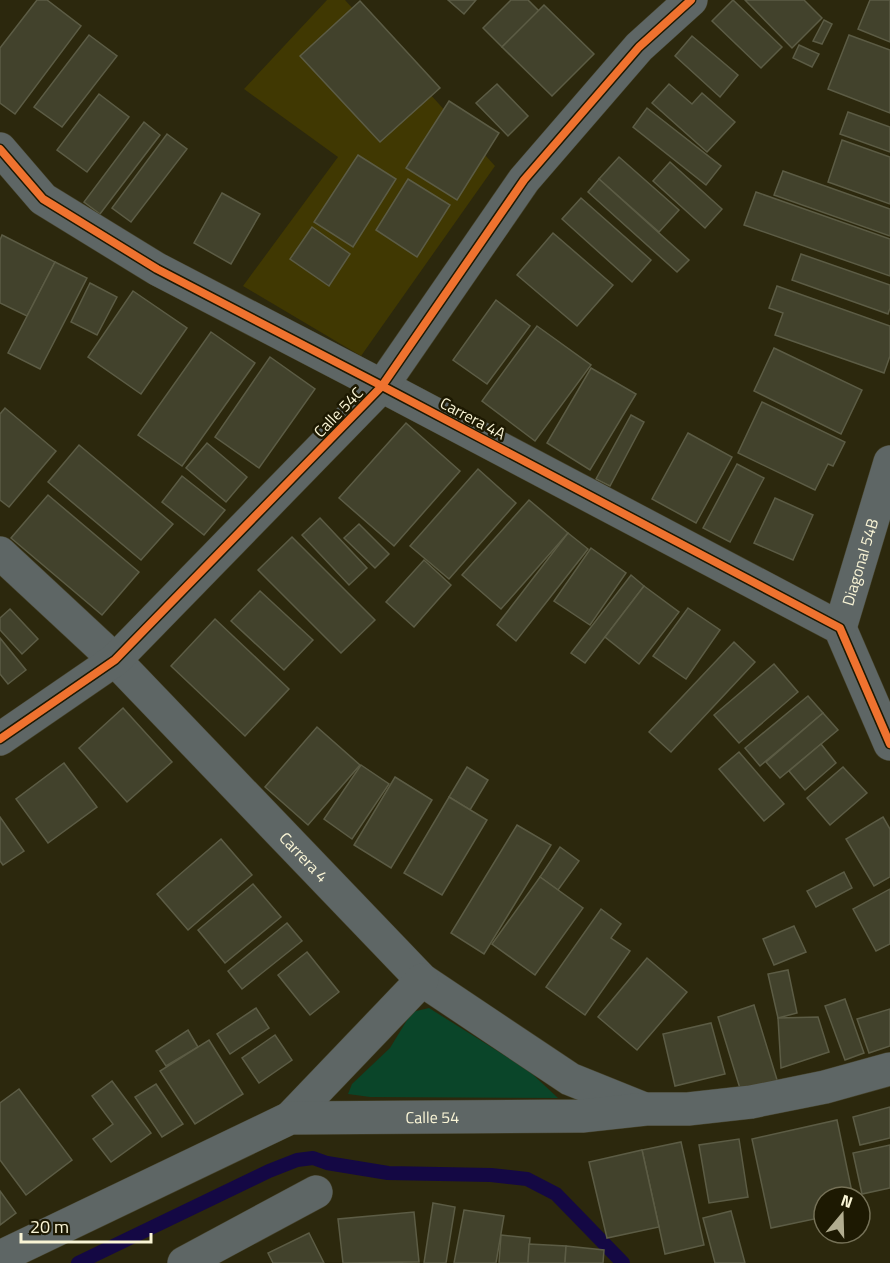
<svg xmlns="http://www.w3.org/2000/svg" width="890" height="1263" viewBox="0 0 890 1263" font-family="'Titillium Web',sans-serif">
<rect width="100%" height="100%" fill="#2c280d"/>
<!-- built -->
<polygon fill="#403802" points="327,0 345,0 495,166 361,356 243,286 338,157 244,89"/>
<!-- green -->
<polygon fill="#0a4529" points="429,1008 528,1070 558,1098 370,1097 348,1094 352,1084 390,1048 412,1012"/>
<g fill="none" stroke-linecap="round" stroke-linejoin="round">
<!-- stream -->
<polyline stroke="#140844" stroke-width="14" points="78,1263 269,1171 297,1160 313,1158 327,1163 388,1173 491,1175 527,1179 556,1194 623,1263"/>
</g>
<!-- building -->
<g fill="#42422c" stroke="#5c5c45" stroke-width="1.5">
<polygon points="37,0 47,0 81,26 15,114 0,103 0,48"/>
<polygon points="448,0 476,0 464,14"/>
<polygon points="511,0 528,0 539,11 502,47 483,28"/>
<polygon points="733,0 782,47 761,68 712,21"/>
<polygon points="745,0 804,0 822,18 792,48"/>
<polygon points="870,0 890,0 890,42 858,29"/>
<polygon points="360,1 440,88 380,142 300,56"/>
<polygon points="544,5 594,54 552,96 502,47"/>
<polygon points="824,20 832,24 822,44 813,41"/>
<polygon points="89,35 117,56 62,127 34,107"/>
<polygon points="849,35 890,50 890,113 828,89"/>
<polygon points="692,36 738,75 720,97 675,56"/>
<polygon points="799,45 819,54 812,67 793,58"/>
<polygon points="497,84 528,116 508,136 476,103"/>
<polygon points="669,84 692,104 702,93 735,122 707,152 652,103"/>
<polygon points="99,94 129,117 87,172 57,150"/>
<polygon points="449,101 499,133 457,200 406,168"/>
<polygon points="647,108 721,166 706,185 633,127"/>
<polygon points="848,112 890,127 890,152 840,134"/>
<polygon points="144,122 160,135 100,214 84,202"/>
<polygon points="167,134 187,149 131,222 112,208"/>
<polygon points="842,140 890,157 890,204 828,182"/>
<polygon points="358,155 396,179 353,247 314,222"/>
<polygon points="619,157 679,210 659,232 599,179"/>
<polygon points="670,162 722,209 705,228 653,181"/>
<polygon points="783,171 890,209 890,236 774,195"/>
<polygon points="408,179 450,205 417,257 376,230"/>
<polygon points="599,179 689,260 677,272 588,192"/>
<polygon points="756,192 890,239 890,276 744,225"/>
<polygon points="222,193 260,214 231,264 194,243"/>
<polygon points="581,198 651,260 632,282 562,219"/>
<polygon points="312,227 350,254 329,286 290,259"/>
<polygon points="553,233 613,285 577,326 517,275"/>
<polygon points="2,235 55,262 27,316 0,303 0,240"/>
<polygon points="801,254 890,285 890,308 888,314 792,280"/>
<polygon points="55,262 87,278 40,369 8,353"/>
<polygon points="90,283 117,297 97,335 71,322"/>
<polygon points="777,286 890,326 890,356 884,373 775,335 783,313 769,308"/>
<polygon points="133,291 187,328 141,394 88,357"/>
<polygon points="496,300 530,326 487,384 453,360"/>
<polygon points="537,326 591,365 535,441 482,401"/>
<polygon points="211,332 255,363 182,466 138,435"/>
<polygon points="774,348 862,390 841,434 754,391"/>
<polygon points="270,357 315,389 259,468 215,437"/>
<polygon points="591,368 636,394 590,470 547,443"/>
<polygon points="762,402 845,442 833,466 828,464 815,490 738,453"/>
<polygon points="5,408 56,451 9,507 0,500 0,414"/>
<polygon points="631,415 644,422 610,486 596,479"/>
<polygon points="406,423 460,471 394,546 339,498"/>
<polygon points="688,433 732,457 696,523 652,499"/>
<polygon points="207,443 247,477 226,502 186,468"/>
<polygon points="79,445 173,524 141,560 48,482"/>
<polygon points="737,464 764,478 730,542 703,528"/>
<polygon points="478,469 516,503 449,579 410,546"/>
<polygon points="182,476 225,510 204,535 162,502"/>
<polygon points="48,495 139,572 102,615 11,538"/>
<polygon points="775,498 813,515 793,560 754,543"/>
<polygon points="529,500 568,533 501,609 462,575"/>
<polygon points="320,518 367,568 349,585 302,535"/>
<polygon points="359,524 389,554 375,568 344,538"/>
<polygon points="568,533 588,549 516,641 497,625"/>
<polygon points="292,537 375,620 341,653 258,570"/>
<polygon points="591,548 626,573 590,625 554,601"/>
<polygon points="424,560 451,585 414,627 386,602"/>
<polygon points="631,575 644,586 585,663 571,653"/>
<polygon points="644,586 679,612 639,664 605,637"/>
<polygon points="260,591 313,640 284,670 231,621"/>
<polygon points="688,608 720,630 686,679 653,656"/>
<polygon points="10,609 38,639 22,654 0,630 0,618"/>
<polygon points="215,619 289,689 245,736 171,666"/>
<polygon points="0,638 26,670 8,684 0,674"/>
<polygon points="734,642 755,662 671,752 649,732"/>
<polygon points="774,664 798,692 739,743 714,715"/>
<polygon points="808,696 823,713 760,766 745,748"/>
<polygon points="123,708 172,762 127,802 79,748"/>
<polygon points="823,713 838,730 780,778 766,762"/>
<polygon points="317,727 360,765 308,825 265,787"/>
<polygon points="821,744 836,763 805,790 789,771"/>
<polygon points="739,752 784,804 764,821 719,769"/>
<polygon points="64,763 97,807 48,843 16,799"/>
<polygon points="361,765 389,784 352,839 324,819"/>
<polygon points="467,767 488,780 470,810 449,797"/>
<polygon points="843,767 867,793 830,825 807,798"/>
<polygon points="395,777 432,800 391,868 354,845"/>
<polygon points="449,797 487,820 442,895 404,873"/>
<polygon points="0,817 24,851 3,865 0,861"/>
<polygon points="883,817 890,829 890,877 874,886 846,839"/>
<polygon points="517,825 551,845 484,954 451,933"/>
<polygon points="221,839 252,875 188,930 157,894"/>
<polygon points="560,847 579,861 558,890 540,877"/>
<polygon points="844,872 852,888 816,907 807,891"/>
<polygon points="540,877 583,908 535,975 492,944"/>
<polygon points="253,884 281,917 225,963 198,930"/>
<polygon points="890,889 890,944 876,951 853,909"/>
<polygon points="601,909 621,924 611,938 630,951 585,1015 546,987"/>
<polygon points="287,923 302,941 242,989 228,971"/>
<polygon points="794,926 806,952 774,965 763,939"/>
<polygon points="307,952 339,992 310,1015 278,975"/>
<polygon points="647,958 687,992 637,1050 598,1017"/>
<polygon points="788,970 797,1013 778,1018 768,974"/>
<polygon points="845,999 864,1053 845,1060 825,1006"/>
<polygon points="754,1005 778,1083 742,1095 718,1017"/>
<polygon points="256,1008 269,1028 230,1054 217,1034"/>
<polygon points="890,1009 890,1046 869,1053 857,1019"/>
<polygon points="818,1017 829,1052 781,1068 778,1018"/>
<polygon points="711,1023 725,1074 675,1086 663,1034"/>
<polygon points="188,1030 198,1047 166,1066 156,1051"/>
<polygon points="275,1035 292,1060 259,1083 242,1058"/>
<polygon points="209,1040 243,1094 195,1124 160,1071"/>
<polygon points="112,1081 151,1133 111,1162 93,1139 113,1124 92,1096"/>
<polygon points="156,1084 183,1124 162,1137 135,1097"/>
<polygon points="19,1089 72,1160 26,1195 0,1160 0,1103"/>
<polygon points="890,1107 890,1138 860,1145 853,1117"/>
<polygon points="837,1120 853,1197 824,1197 824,1217 771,1228 752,1139"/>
<polygon points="739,1139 748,1197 709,1203 699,1145"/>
<polygon points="681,1142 704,1245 665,1254 642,1150"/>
<polygon points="890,1145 890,1188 862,1194 853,1153"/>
<polygon points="642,1150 659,1227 607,1238 589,1162"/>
<polygon points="0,1191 16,1213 0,1225"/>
<polygon points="433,1203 455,1207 446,1263 424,1263"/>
<polygon points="464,1210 504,1216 496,1263 454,1263"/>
<polygon points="731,1211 745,1263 715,1263 703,1218"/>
<polygon points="414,1212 419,1262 343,1263 338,1219"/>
<polygon points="309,1233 324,1263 273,1263 268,1253"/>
<polygon points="501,1235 530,1238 528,1263 499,1263"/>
<polygon points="529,1244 566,1246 565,1263 528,1263"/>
<polygon points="566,1246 604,1250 603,1263 565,1263"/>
</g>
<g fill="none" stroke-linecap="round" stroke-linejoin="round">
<!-- minor casing -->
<g stroke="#46432c" stroke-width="34">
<g id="minor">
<polyline points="0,149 43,199 157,269 382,386 840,628 890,744"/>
<path id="s1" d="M 0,553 L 115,660 L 422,980 L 570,1079 L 642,1108"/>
<path id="s2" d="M 840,628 L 890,462"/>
<polyline points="0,739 115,660 382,386 524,180 639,47 691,0"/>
<polyline points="290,1118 422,980"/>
<path id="s3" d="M 0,1257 L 290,1118 L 582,1116 L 646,1109 L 688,1109 L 751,1102 L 825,1087 L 890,1069"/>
<polyline points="184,1263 316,1192"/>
</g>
</g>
<!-- minor -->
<use href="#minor" stroke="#5e6665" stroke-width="33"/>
<!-- cycleway casing -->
<g stroke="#1d1902" stroke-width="11">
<g id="cycleway">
<polyline points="0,149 43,199 157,269 382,386 840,628 890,744"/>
<polyline points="0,739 115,660 382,386 524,180 639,47 691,0"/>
</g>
</g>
<!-- cycleway -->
<use href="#cycleway" stroke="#ef722f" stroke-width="8"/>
</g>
<g text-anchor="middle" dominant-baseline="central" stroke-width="5" stroke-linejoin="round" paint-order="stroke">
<!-- street labels -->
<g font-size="16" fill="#faf5d6" stroke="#1d1902">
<text transform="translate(338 412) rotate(-46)">Calle 54C</text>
<text transform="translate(473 418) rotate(28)">Carrera 4A</text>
<text stroke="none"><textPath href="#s2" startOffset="69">Diagonal 54B</textPath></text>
<text stroke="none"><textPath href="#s1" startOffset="430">Carrera 4</textPath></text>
<text stroke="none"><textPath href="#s3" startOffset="464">Calle 54</textPath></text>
</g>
</g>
<!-- north arrow -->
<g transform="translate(842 1215) rotate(19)"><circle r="28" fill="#1d1902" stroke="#757157" stroke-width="1.5"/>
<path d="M0-4.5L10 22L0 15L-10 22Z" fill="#b2ad90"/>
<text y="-9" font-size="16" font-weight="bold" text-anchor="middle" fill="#faf5d6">N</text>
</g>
<!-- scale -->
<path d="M21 1233v9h130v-9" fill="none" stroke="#faf5d6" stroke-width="3"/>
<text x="30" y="1233" font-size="18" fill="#faf5d6" stroke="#1d1902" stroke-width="4.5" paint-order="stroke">20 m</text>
</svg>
